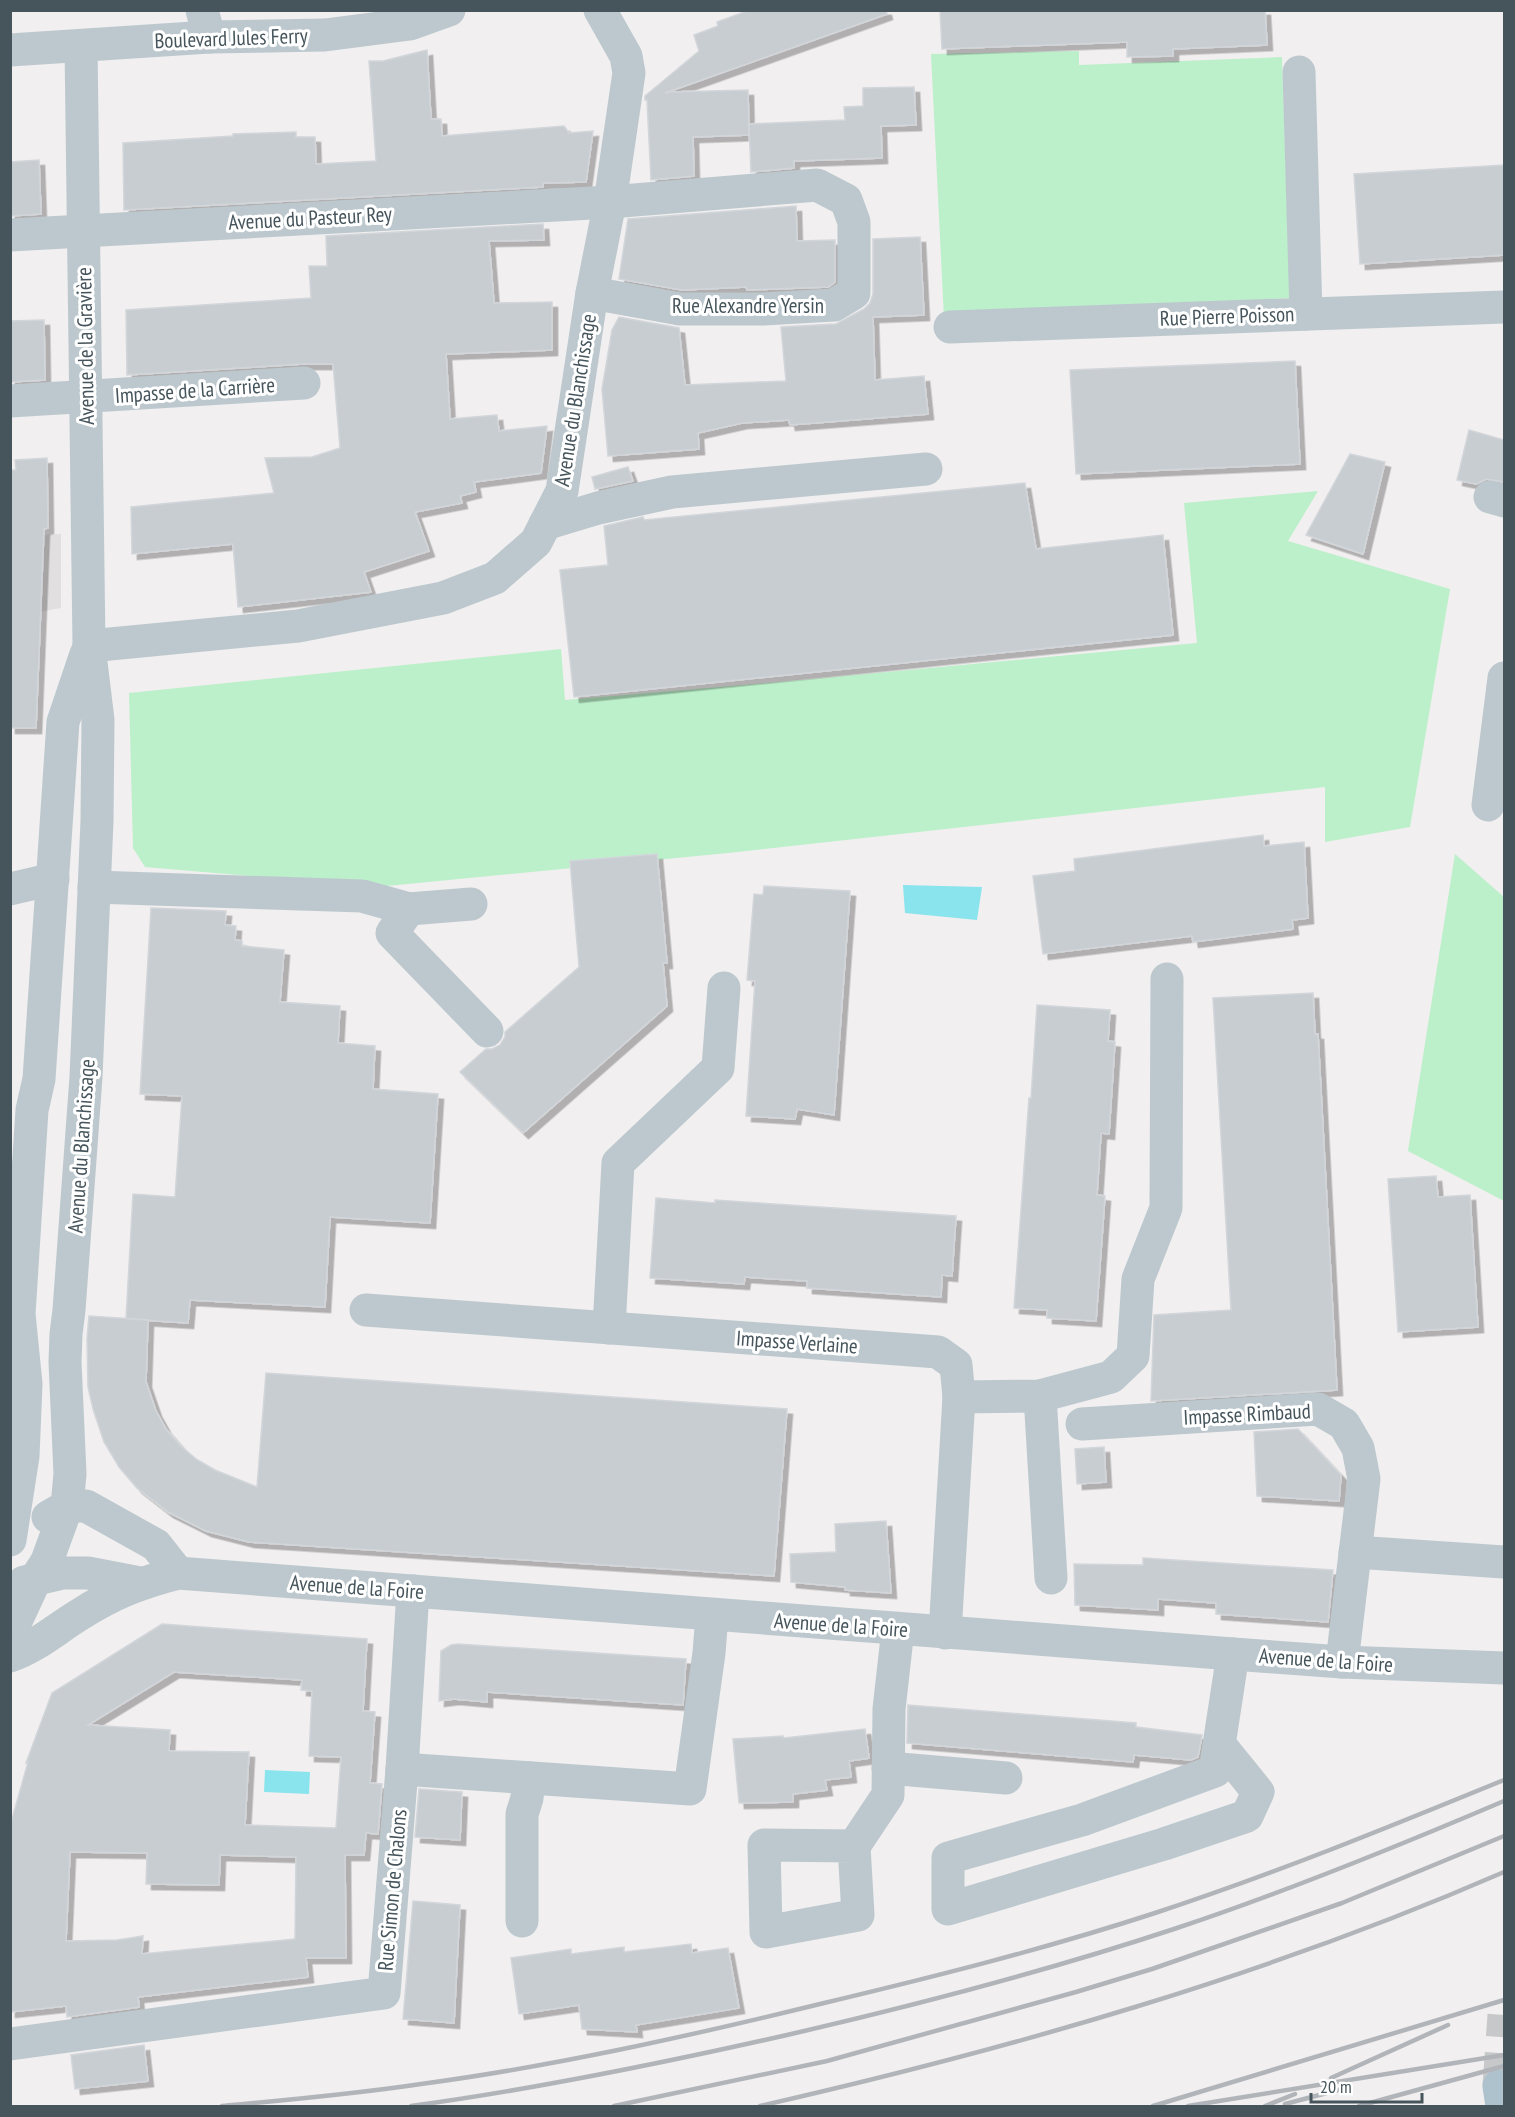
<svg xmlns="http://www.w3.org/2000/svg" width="1515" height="2117" viewBox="0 0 1515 2117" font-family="'PT Sans Narrow',sans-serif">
<defs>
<filter id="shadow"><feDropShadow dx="5.5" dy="5.5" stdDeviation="0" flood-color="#0004"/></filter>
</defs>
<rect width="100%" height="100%" fill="#f1efef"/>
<!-- education -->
<polygon fill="#e2dfe1" points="61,534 61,608 11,617 11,537"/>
<!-- green -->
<g fill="#bcf0ca">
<polygon points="1079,51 1079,65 1282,57 1290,298 944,319 931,54"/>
<polygon points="1318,491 1288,541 1450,589 1410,827 1325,842 1325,787 728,853 377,887 145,867 133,848 129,693 561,649 565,700 802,680 1197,643 1184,503"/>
<polygon points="1455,854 1504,897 1504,1201 1408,1151"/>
</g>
<!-- water -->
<g fill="#89e4ed">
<polygon points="903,885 982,887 977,920 905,913"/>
<polygon points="265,1770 310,1772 309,1794 264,1792"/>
</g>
<!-- building -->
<g fill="#c8cdd1" stroke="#d2d6da" stroke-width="1.5" fill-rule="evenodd" filter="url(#shadow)">
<polygon points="750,10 886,10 887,14 665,93 670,92 748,90 749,135 693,137 694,176 651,180 647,100 645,100 645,96 699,51 694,35 718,26 717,22"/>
<polygon points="940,10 1265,10 1267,45 1173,49 1173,56 1127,57 1127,42 942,49"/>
<polygon points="427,50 431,119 441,119 442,136 564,126 569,133 593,131 586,182 543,183 543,187 124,210 123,143 233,136 233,134 296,132 296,137 315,137 316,164 376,161 369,61 383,61"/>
<polygon points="914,87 916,125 881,126 882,158 794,161 794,168 751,172 749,124 845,120 844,107 863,106 863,88"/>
<polygon points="39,160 41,214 10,216 10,162"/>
<polygon points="1504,165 1504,255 1360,264 1354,174"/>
<polygon points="796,206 797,241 835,240 835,282 828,287 747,290 746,287 682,290 619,279 628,219"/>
<polygon points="543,224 544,240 489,241 494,303 552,302 552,350 446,354 450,419 497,415 499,431 547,426 541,473 474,482 476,492 460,496 462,503 415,512 429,551 364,572 371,592 238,607 233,544 132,554 131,507 274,493 265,458 312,457 340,448 333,364 303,364 127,375 126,310 311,298 309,266 327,266 326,236"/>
<polygon points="920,237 924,315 873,317 875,380 924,376 928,414 790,425 789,420 742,423 698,433 699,449 608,456 602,389 612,330 619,317 679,328 685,385 786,381 781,327 836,324 864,309 870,303 873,294 873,239"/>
<polygon points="44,320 45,380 10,382 10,321"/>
<polygon points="1295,361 1300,464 1076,474 1070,370"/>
<polygon points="1469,430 1504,440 1504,482 1486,479 1476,484 1457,480"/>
<polygon points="1350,454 1385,462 1363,554 1306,535"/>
<polygon points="47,458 48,528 44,529 36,728 10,728 10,470 16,470 15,460"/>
<polygon points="628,467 633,481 595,489 592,477"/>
<polygon points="1025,483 1036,549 1163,535 1173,635 574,697 560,570 608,565 604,526 643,517 644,520"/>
<polygon points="1263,835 1264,846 1304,842 1308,918 1292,920 1293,929 1193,942 1192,936 1043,954 1033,876 1075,871 1074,859"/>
<polygon points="657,854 667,963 663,963 667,1006 523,1133 460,1072 486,1049 492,1049 500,1045 505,1037 505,1032 579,967 570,861"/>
<polygon points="764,886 850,891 834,1115 797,1109 795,1119 746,1116 755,981 747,980 754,894 763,895"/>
<polygon points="151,908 226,911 225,925 236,926 235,940 242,941 242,946 284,950 280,1002 340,1006 338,1043 375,1046 373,1089 438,1094 430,1223 330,1217 325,1307 190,1300 188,1323 126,1319 133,1194 175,1197 182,1096 140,1094"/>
<polygon points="1313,993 1315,1034 1318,1034 1337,1390 1151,1401 1154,1315 1231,1310 1213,998"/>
<polygon points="1037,1005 1110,1010 1108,1041 1115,1042 1109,1134 1101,1133 1097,1195 1105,1196 1096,1321 1047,1318 1047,1310 1014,1308 1029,1098 1031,1098"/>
<polygon points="1436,1176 1438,1197 1470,1195 1478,1327 1398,1332 1388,1179"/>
<polygon points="656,1198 715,1203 715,1200 956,1216 952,1276 942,1275 941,1297 807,1288 807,1281 745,1277 744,1284 650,1278"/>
<polygon points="89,1316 148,1320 146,1382 156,1411 166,1429 181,1446 196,1459 215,1470 257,1487 266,1373 787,1409 774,1576 249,1542 206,1531 168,1512 137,1488 119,1467 104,1442 93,1409 88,1387 87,1339"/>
<polygon points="1298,1429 1341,1475 1339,1501 1257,1496 1254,1432"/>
<polygon points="1104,1447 1106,1482 1077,1484 1075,1449"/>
<polygon points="886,1521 891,1593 845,1590 845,1587 791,1582 790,1554 836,1552 835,1524"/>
<polygon points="1143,1558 1333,1570 1328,1622 1216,1614 1216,1603 1158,1599 1158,1610 1075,1605 1074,1564 1143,1565"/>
<path d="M 162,1624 L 367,1639 L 363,1711 L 375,1712 L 370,1783 L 382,1784 L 378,1834 L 366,1833 L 364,1855 L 345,1855 L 346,1958 L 306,1958 L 308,1977 L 138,1997 L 139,2007 L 67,2017 L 66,2006 L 10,2012 L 10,1826 L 28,1762 L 26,1763 L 52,1693 ZM 174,1672 L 302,1680 L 301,1690 L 312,1691 L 309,1756 L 341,1757 L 336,1828 L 245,1825 L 249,1752 L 169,1751 L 170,1730 L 88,1725 ZM 70,1852 L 147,1853 L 146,1884 L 219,1885 L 220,1855 L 296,1857 L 295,1939 L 142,1954 L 143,1936 L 117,1940 L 66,1941 Z"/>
<polygon points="458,1644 686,1659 683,1705 487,1692 487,1702 454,1699 439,1701 441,1651 451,1645"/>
<polygon points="908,1705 1136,1723 1136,1727 1202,1735 1198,1757 1191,1760 1134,1755 1133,1762 907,1743"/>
<polygon points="865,1729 869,1758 849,1761 851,1777 825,1780 827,1790 793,1794 793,1802 739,1803 733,1739 783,1736 784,1738"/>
<polygon points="419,1789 462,1792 460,1840 415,1837"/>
<polygon points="413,1901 460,1905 454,2023 403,2019"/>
<polygon points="691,1944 692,1953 728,1948 739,2008 636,2025 637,2032 582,2029 579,2005 519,2014 511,1958 571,1949 571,1954 624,1947 624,1952"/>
<polygon points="144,2045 148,2081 75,2089 71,2055"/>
</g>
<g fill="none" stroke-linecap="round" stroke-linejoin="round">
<!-- major-tunnel -->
<polyline stroke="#c6c8ca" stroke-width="33" stroke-dasharray="33 16" stroke-linecap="butt" points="1499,2086 1504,2015"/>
<!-- minor -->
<g stroke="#bcc8ce" stroke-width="33">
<polyline points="202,10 209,37"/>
<polyline points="10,50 209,37 325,35 410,24 449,10"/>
<polyline points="1299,72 1306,314"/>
<polyline points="10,235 610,202 817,185 846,200 854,222 854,293 834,305 763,309 680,309 592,293"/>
<polyline points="950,327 1504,307"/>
<polyline points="10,401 304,383"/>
<polyline points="1490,497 1504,501"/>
<polyline points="545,524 598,508 672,492 926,469"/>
<polyline points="89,646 298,626 443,598 495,578 536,542 562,491 592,293 610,202 629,73 626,56 600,10"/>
<polyline points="1488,805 1504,678"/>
<polyline points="94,887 362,896 409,909 392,933 487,1031"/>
<polyline points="10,889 53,879"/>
<polyline points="409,909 471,904"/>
<polyline points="366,1310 938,1352 956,1365 959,1397 945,1633"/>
<polyline points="609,1328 618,1163 718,1068 724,988"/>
<polyline points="1040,1396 1051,1578"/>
<polyline points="959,1397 1040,1396 1111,1377 1133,1356 1138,1279 1166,1208 1167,979"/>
<polyline points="1082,1424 1318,1409 1344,1424 1358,1448 1364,1479 1342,1662"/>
<polyline points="48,1517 67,1506 86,1506 156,1545 178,1573"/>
<polyline points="10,1540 23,1456 26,1384 19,1314 32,1110 39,1079 63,722 86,654"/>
<polyline points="1355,1552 1504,1562"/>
<polyline points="24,1582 63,1573 88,1573 140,1583"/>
<polyline points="10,1634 35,1580 47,1561 67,1506 70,1474 65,1362 66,1334 69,1310 86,1077 97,821 98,720 89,646 81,46"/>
<path d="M 10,1656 C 36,1647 56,1629 79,1615 C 113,1593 140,1583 178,1573 L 1233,1654 L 1342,1662 L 1504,1668"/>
<polyline points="1220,1745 1258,1792 1247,1816 1164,1844 948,1909 948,1858 1082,1820 1215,1771 1233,1654"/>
<polyline points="888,1768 1006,1778"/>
<polyline points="402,1769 690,1789 709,1653 712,1615"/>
<polyline points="854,1846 764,1845 766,1932 858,1915 854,1846 888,1795 889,1709 898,1629"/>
<polyline points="522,1921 522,1814 527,1798 529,1778"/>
<polyline points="10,2044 384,1993 402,1769 413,1591"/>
</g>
<!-- major -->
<polyline stroke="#aec2ce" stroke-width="33" points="1499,2086 1502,2106"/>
<!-- rail -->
<g stroke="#b1b5b9" stroke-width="4.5">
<polyline points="1331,2078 1448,2025"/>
<polyline points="1285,2104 1346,2088"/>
<path d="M 222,2106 C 288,2100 355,2094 421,2084 C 555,2066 689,2036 820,2004 C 933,1977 1045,1949 1155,1913 C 1274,1874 1389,1827 1504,1780"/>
<path d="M 411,2106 C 537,2089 663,2063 787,2035 C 917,2005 1047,1971 1174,1929 C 1286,1892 1396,1847 1504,1801"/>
<polyline points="614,2106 827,2061 1076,1992 1152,1969 1342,1903 1504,1836"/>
<path d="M 760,2106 C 1014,2048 1265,1976 1504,1872"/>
<polyline points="1153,2106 1504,2000"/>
<polyline points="1188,2106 1504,2055"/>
<polyline points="1265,2106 1295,2094"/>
<polyline points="1359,2106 1504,2066"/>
</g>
</g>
<g text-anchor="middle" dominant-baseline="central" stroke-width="6" stroke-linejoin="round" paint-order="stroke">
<!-- street labels -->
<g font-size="21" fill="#46555c" stroke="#fff">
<text transform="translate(231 38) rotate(-2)">Boulevard Jules Ferry</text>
<text transform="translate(310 218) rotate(-3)">Avenue du Pasteur Rey</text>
<text x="748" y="305">Rue Alexandre Yersin</text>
<text transform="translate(1227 316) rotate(-2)">Rue Pierre Poisson</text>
<text transform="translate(85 346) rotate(-91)">Avenue de la Gravière</text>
<text transform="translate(195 390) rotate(-4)">Impasse de la Carrière</text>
<text transform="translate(575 400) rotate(-81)">Avenue du Blanchissage</text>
<text transform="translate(81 1146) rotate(-86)">Avenue du Blanchissage</text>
<text transform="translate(797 1342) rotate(4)">Impasse Verlaine</text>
<text transform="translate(1247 1414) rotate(-3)">Impasse Rimbaud</text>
<text transform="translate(357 1587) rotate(4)">Avenue de la Foire</text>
<text transform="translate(841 1625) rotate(4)">Avenue de la Foire</text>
<text transform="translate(1326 1660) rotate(4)">Avenue de la Foire</text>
<text transform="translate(392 1890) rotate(-85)">Rue Simon de Chalons</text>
</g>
</g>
<!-- border -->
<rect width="1515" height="2117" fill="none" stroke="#46555c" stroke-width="24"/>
<!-- scale -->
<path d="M1311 2093v9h111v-9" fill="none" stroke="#46555c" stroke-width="3"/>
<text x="1320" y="2093" font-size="18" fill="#46555c" stroke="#ffffff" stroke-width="4.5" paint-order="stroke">20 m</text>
</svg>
